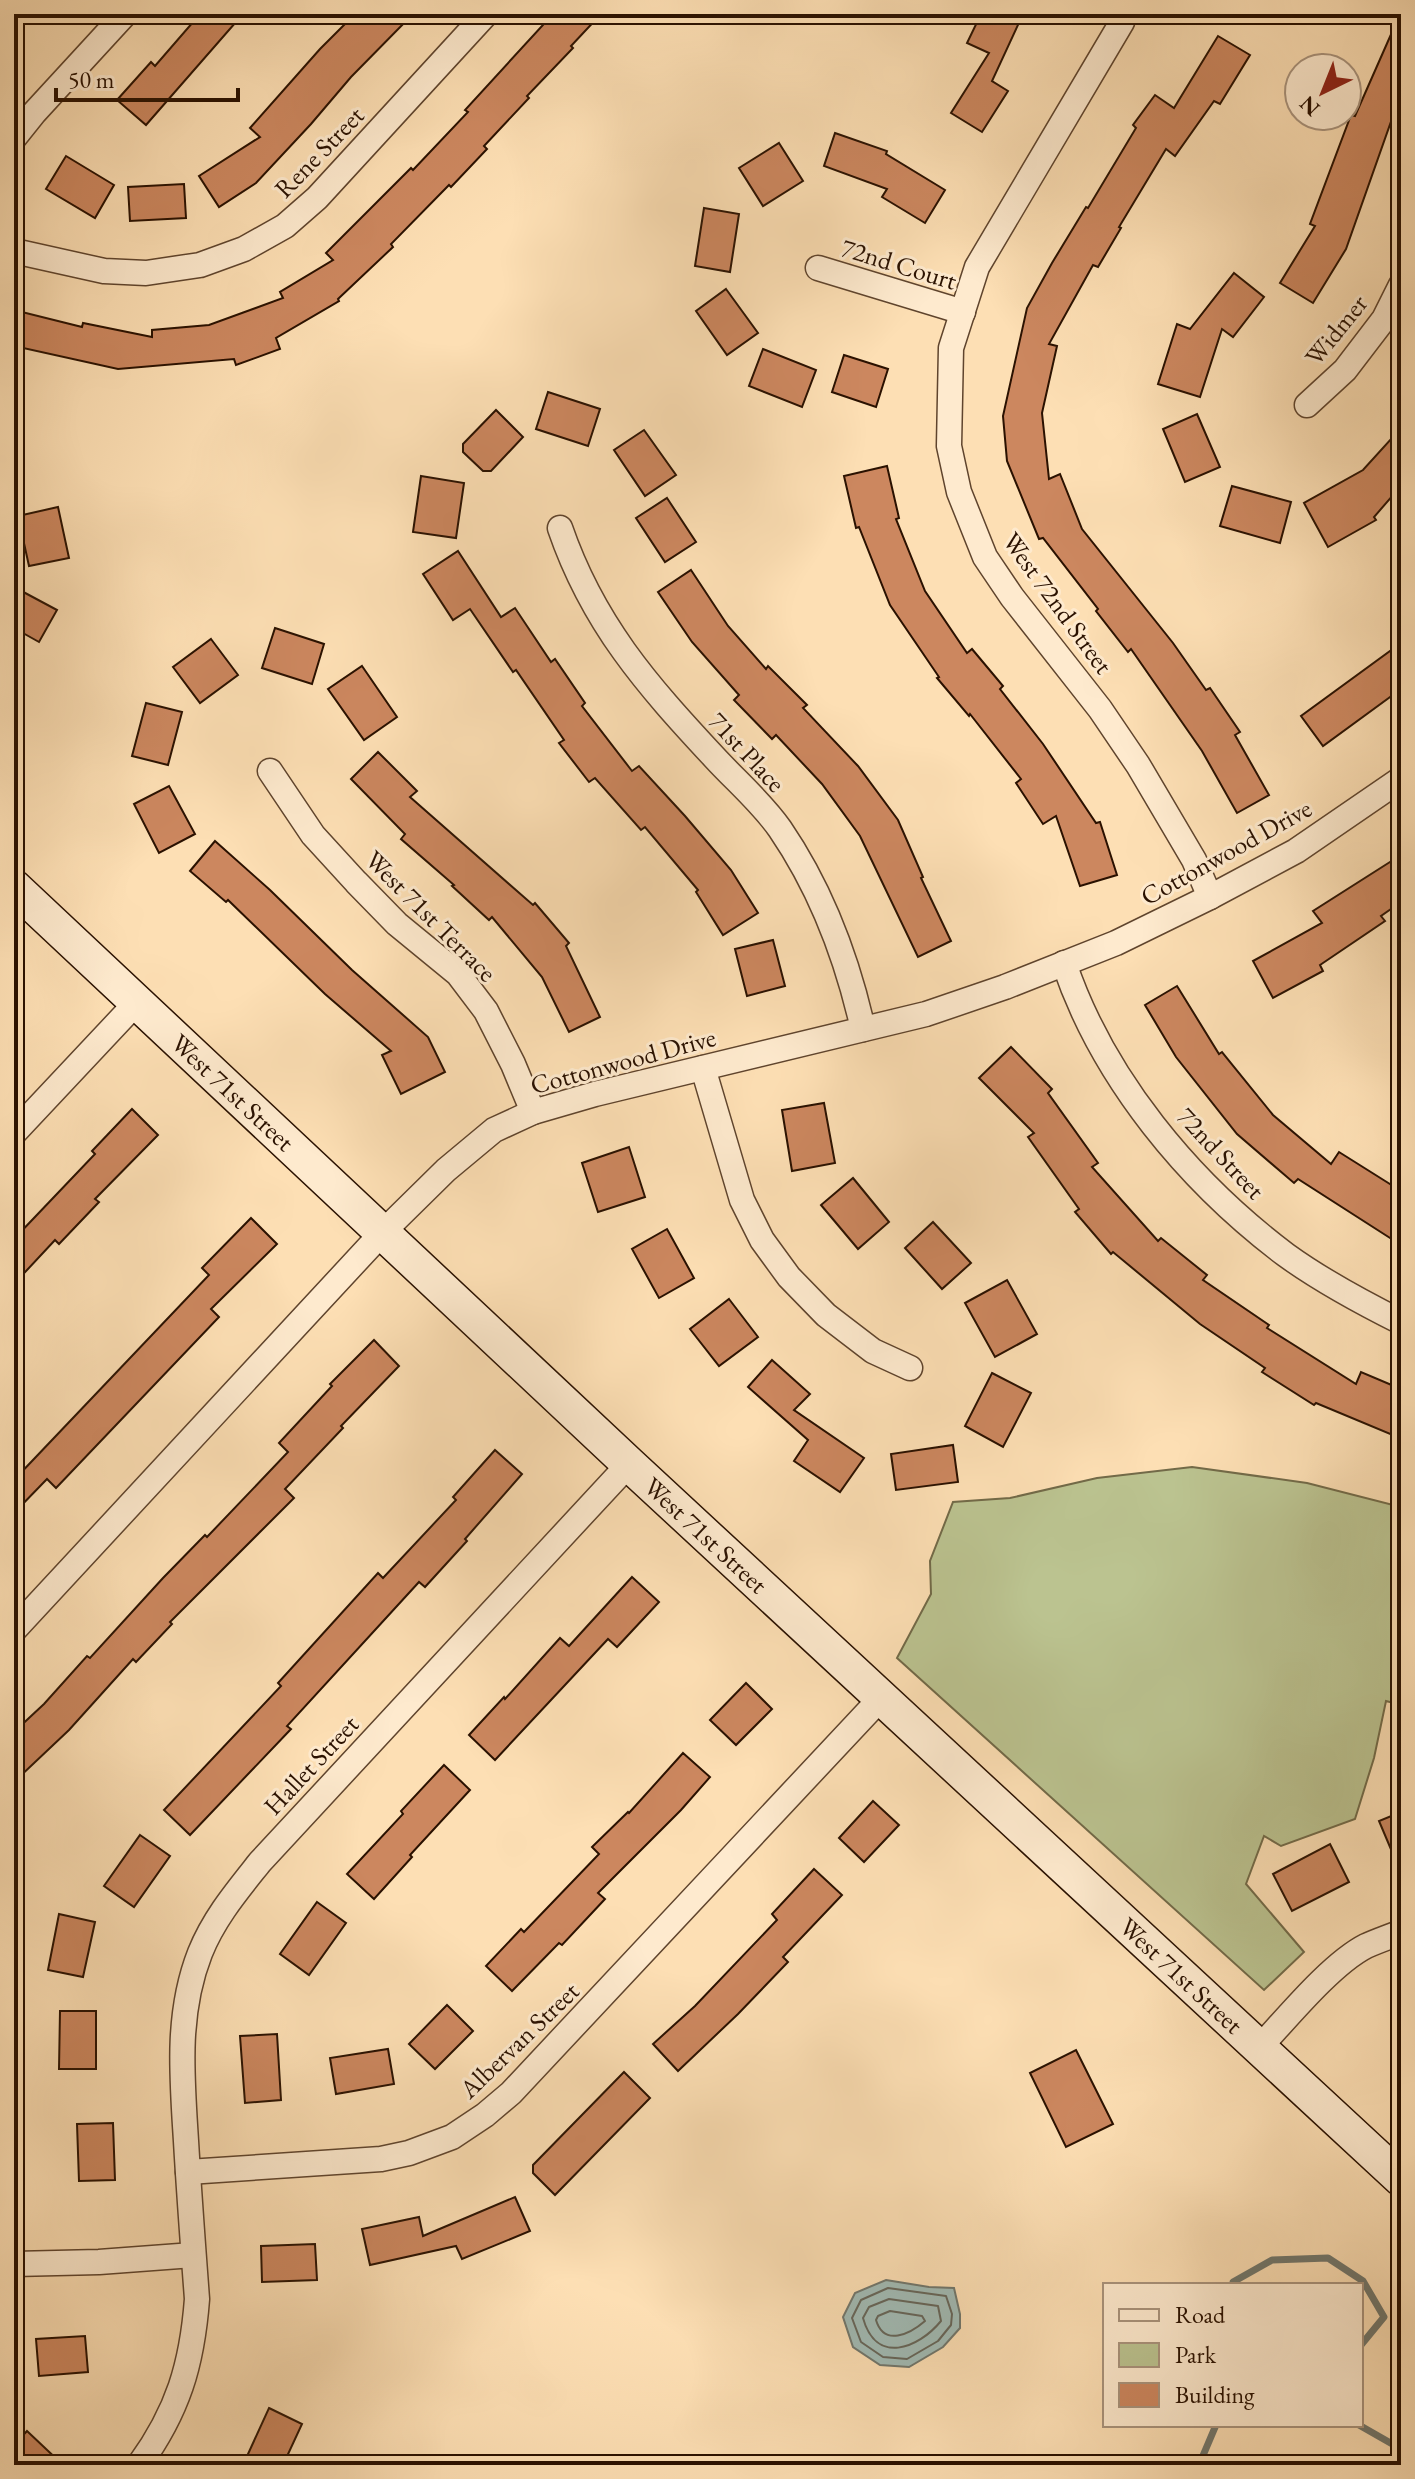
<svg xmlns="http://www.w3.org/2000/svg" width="1415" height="2479" viewBox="0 0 1415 2479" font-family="'EB Garamond',serif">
<rect width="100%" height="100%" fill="#fddfb4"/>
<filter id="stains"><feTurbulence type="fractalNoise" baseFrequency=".0025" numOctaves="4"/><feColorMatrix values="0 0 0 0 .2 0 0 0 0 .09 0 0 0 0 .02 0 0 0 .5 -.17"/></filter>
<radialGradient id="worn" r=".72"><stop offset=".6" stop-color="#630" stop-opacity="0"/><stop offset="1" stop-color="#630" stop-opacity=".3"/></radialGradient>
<!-- green -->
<polygon fill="#bbc390" stroke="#726a48" stroke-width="2" points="1192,1467 1307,1483 1401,1507 1401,1705 1386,1701 1374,1758 1355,1819 1281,1846 1264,1836 1246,1884 1304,1952 1264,1990 897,1658 931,1594 930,1561 953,1502 1010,1498 1097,1478"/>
<!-- water -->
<polygon fill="#a1bbb5" stroke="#71776d" stroke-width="2" points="886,2280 929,2287 954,2288 960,2314 960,2328 943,2347 909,2367 880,2365 853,2347 843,2317 855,2293"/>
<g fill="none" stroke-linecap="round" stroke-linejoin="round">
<!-- shore -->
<g stroke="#66665a" stroke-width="2">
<polygon points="888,2288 946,2296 952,2314 951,2325 938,2341 907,2359 883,2357 861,2342 852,2318 861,2300"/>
<path d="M 889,2299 L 938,2306 L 941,2321 C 918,2349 876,2365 863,2318 L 869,2307 Z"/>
<path d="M 890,2311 L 922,2316 L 925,2321 C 910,2334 884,2347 876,2320 L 878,2316 Z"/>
</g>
<!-- stream -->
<g stroke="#71776d" stroke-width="7">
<polyline points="1233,2285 1233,2282 1272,2260 1328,2258 1363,2281 1384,2317 1361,2345"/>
<polyline points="1359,2425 1401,2449"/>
<polyline points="1199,2465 1216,2425"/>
</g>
</g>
<!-- building -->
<g fill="#cc875f" stroke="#2a1100" stroke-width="2">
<polygon points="200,14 243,14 146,125 117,100 151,62 155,66"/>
<polygon points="355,14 413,14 351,77 311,124 256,183 219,207 199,176 260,137 250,128 320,49"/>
<polygon points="553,14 601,14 571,46 573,48 527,96 529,98 484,146 487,149 451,187 449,185 391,244 393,247 338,299 339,301 276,338 280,349 236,365 234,359 118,369 14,346 14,310 82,327 83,323 152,337 152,330 209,325 283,298 280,292 333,260 326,253 411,168 413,170 468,112 465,110"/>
<polygon points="981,14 1023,14 992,81 1008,91 982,132 951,113 989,53 967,43"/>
<polygon points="1400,14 1401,104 1395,117 1393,116 1346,249 1313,303 1280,283 1315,226 1310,224 1351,115 1355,116"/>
<polygon points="1218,36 1250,55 1220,104 1214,101 1175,156 1166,149 1119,227 1121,228 1098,267 1093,265 1049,344 1057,346 1042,413 1049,479 1060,474 1082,529 1173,643 1206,690 1210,688 1240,732 1235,735 1269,795 1237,813 1202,751 1131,649 1128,652 1096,611 1098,609 1043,538 1039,539 1007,461 1003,416 1027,308 1052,263 1086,207 1088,208 1136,128 1133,125 1155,95 1174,108"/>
<polygon points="835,133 887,151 886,154 945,190 925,223 882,197 887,189 824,166"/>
<polygon points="779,143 803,181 763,206 739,168"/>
<polygon points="66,156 114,185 95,218 46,189"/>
<polygon points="184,184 186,218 130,221 128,187"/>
<polygon points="704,208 739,214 730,272 695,266"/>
<polygon points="1234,273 1264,297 1233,337 1222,329 1200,397 1158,384 1177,324 1190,329"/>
<polygon points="726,289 758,333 727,355 696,311"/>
<polygon points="763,349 816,370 802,407 749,386"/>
<polygon points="844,355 888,369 876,407 832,392"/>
<polygon points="548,392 600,409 588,446 536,429"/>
<polygon points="496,410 523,437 491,471 483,471 463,452 463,444"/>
<polygon points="1197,414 1220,467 1185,482 1163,429"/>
<polygon points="1401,428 1401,486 1374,517 1376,520 1328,547 1304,503 1363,470"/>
<polygon points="644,430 676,475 645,496 614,450"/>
<polygon points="887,466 899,518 896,519 925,591 967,653 972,649 1003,686 1000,689 1043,744 1096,823 1100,822 1117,875 1080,886 1056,816 1043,824 1016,783 1021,779 970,714 969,716 937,678 939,677 890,605 859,527 856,528 844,476"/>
<polygon points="421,476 464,483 456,538 413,532"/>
<polygon points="1232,486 1291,502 1280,543 1220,526"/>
<polygon points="667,498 696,542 665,562 636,518"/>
<polygon points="58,507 69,558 29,566 18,516"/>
<polygon points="458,551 501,617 515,608 551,662 555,659 585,703 582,706 632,771 639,766 685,816 731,870 758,913 723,935 696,892 698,890 645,827 641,830 595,778 589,782 559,743 564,740 516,670 513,672 470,609 453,620 423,574"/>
<polygon points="691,570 728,626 766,669 768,666 807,705 803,708 858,766 898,820 923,877 921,878 951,941 918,957 860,836 822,784 776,735 772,739 734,700 739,695 692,642 658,592"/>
<polygon points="14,587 57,610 39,642 14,628"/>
<polygon points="275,628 324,644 312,684 262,668"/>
<polygon points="211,639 238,675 200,703 173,667"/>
<polygon points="1401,643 1401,689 1323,746 1301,716"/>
<polygon points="362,666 397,717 364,740 328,689"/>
<polygon points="146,703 182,712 168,765 132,756"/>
<polygon points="378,752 417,791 410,797 533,905 535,903 569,943 566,946 600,1017 569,1032 542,977 492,917 489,920 452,886 454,885 401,839 405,834 351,779"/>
<polygon points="169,786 195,834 159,853 134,804"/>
<polygon points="215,841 270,890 352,970 428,1037 445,1072 401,1094 382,1055 391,1051 325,994 228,900 226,902 190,871"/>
<polygon points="1401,855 1401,902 1381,916 1385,921 1320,965 1323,971 1273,998 1253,961 1322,923 1313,911"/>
<polygon points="773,940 785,986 747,996 735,949"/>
<polygon points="1177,986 1219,1054 1222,1052 1273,1115 1331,1164 1339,1152 1401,1191 1401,1245 1298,1179 1294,1183 1237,1134 1176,1057 1145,1005"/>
<polygon points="1011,1047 1052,1089 1048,1093 1098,1163 1092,1167 1158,1241 1161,1238 1207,1275 1203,1280 1269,1325 1267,1328 1356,1384 1361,1372 1401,1389 1401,1422 1395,1436 1316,1403 1314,1405 1262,1372 1265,1368 1200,1324 1113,1252 1111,1254 1075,1212 1079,1209 1028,1137 1034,1133 979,1078"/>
<polygon points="824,1103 835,1163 792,1171 782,1110"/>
<polygon points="132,1109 158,1135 95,1199 99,1202 59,1244 55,1240 14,1284 14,1239 95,1154 92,1151"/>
<polygon points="629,1147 645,1197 598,1212 582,1163"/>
<polygon points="853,1178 889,1222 858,1249 821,1205"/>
<polygon points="251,1218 277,1244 211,1309 219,1317 56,1488 47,1479 14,1513 14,1480 209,1275 202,1268"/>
<polygon points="933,1222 971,1263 942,1289 905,1248"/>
<polygon points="667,1229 694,1278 659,1298 632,1249"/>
<polygon points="1007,1280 1037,1334 995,1357 965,1303"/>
<polygon points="729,1299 758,1337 719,1366 690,1329"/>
<polygon points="374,1340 399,1366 341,1426 343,1428 285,1489 294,1498 170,1622 172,1624 136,1662 133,1659 69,1730 14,1782 14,1732 44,1704 87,1656 90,1658 163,1578 205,1535 207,1537 288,1452 279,1443 332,1386 330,1384"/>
<polygon points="772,1360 810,1394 794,1410 864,1458 840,1492 794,1461 808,1440 748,1387"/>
<polygon points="992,1373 1031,1393 1003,1447 965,1426"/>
<polygon points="953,1445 958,1482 896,1490 891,1454"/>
<polygon points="495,1450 522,1474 465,1539 467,1541 425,1587 419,1582 287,1726 291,1729 190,1835 164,1810 281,1686 278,1683 378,1573 383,1578 456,1500 453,1497"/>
<polygon points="632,1577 659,1602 617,1647 608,1639 495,1760 469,1735 504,1697 505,1699 560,1638 569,1646"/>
<polygon points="746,1683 772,1709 736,1745 710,1720"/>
<polygon points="683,1753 710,1777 681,1810 598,1893 605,1899 562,1945 559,1943 512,1991 486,1966 521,1929 524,1932 599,1854 592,1847 628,1812 629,1813"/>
<polygon points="444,1765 470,1790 410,1855 412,1857 374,1899 347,1874 403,1814 401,1811"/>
<polygon points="873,1801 899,1825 864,1862 839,1838"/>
<polygon points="1401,1812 1401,1873 1379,1821"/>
<polygon points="140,1835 170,1856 134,1907 104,1886"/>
<polygon points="1330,1844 1349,1882 1292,1911 1273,1874"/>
<polygon points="814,1869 842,1895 783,1957 788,1962 738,2014 678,2071 653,2044 695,2006 777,1920 772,1914"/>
<polygon points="317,1902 346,1923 309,1975 280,1954"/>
<polygon points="59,1914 95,1922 83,1977 48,1970"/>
<polygon points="447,2005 473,2031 435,2069 409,2044"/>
<polygon points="60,2011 96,2011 96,2069 59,2069"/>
<polygon points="277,2034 281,2100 245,2103 240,2036"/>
<polygon points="388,2049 394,2084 336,2094 330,2058"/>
<polygon points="1076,2050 1113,2124 1066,2147 1030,2073"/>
<polygon points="624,2072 650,2098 555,2195 533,2173 533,2165"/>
<polygon points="113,2123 115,2180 79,2181 77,2124"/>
<polygon points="515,2197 530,2231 462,2259 456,2246 370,2265 362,2229 419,2217 423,2236"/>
<polygon points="315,2244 317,2280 262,2282 261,2246"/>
<polygon points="85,2336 88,2372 39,2376 36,2339"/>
<polygon points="269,2408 302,2424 283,2465 243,2465"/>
<polygon points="27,2431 63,2465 14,2465 14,2445"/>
</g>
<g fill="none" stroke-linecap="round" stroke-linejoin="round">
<!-- street casing -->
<g stroke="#5f442d" stroke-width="27">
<g id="street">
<polyline points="1122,22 977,267 951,348 949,446 959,492 985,557 1012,597 1100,709 1138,765 1194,860 1210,897"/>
<polyline points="14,138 34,113 125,14"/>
<polyline points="14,251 104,271 146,273 200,265 244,249 285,226 317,198 486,14"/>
<polyline points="818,268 963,312"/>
<polyline points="1307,405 1345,370 1384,319 1401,285"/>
<path d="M 560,528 C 593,624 647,685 714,757 C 736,781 762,803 780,829 C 821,889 847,958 863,1029"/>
<polyline points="270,771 313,835 356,882 397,924 458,974 486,1011 513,1064 533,1112"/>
<path d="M 1064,963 C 1103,1079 1189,1182 1286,1255 C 1322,1281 1361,1302 1401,1322"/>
<polyline points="703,1068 742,1200 762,1240 789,1277 826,1315 873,1351 910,1368"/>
<polyline points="14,1133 137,1002"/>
<polyline points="14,1630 383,1232 446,1170 494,1130 533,1112 595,1094 926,1014 1005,987 1116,943 1210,897 1296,851 1401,779"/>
<path d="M 1260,2047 C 1287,2018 1331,1964 1366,1946 C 1377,1941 1389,1937 1401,1932"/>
<polyline points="188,2172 381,2159 409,2153 452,2137 485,2115 511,2093 881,1698"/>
<polyline points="14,2264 99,2262 193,2255"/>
<path d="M 139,2465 C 178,2411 192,2365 197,2299 C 193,2246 189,2193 186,2141 C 182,2077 176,2014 200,1953 C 214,1918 237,1891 260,1862 L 629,1464"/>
</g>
</g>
<!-- secondary casing -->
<g stroke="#2a1100" stroke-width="37">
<g id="secondary">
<path id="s1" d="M 14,887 L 629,1464 L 1401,2179"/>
</g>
</g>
<!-- street -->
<use href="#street" stroke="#feeace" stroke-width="24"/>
<!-- secondary -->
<use href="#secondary" stroke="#feeace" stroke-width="34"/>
</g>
<g text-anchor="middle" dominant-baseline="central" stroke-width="6" stroke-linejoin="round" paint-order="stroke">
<!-- street labels -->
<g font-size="26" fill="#2a1100" stroke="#feeace">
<text transform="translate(319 152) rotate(-46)">Rene Street</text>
<text transform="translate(899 264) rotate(17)">72nd Court</text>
<text transform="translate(1336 330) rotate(-51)">Widmer</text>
<text transform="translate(1058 603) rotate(54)">West 72nd Street</text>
<text transform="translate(747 752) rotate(47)">71st Place</text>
<text transform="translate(1226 852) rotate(-29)">Cottonwood Drive</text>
<text transform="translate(431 916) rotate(45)">West 71st Terrace</text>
<text transform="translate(623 1061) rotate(-15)">Cottonwood Drive</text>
<text stroke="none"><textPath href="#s1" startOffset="300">West 71st Street</textPath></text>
<text transform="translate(1221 1153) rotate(47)">72nd Street</text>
<text stroke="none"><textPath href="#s1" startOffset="948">West 71st Street</textPath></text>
<text transform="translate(311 1765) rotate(-47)">Hallet Street</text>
<text stroke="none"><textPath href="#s1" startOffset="1596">West 71st Street</textPath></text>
<text transform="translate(519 2040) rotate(-44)">Albervan Street</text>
</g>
</g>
<!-- margin -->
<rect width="1415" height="2479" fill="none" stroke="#fddfb4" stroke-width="48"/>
<rect x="16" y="16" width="1383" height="2447" fill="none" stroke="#2a1100" stroke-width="4"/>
<rect x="24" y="24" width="1367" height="2431" fill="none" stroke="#2a1100" stroke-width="2"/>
<!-- legend -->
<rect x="1103" y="2283" width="260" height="144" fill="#feeace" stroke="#a9937c" stroke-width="2"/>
<rect x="1119" y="2309" width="40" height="12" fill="#feeace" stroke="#a9937c" stroke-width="2"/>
<text x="1175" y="2323" font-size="24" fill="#2a1100">Road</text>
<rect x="1119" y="2343" width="40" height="24" fill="#bbc390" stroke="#a9937c" stroke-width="2"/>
<text x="1175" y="2363" font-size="24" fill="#2a1100">Park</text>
<rect x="1119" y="2383" width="40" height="24" fill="#cc875f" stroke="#a9937c" stroke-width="2"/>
<text x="1175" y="2403" font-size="24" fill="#2a1100">Building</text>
<!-- north arrow -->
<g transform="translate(1323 92) rotate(223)"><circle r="38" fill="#feeace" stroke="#a9937c" stroke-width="2"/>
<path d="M0-6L14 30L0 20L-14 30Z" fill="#8f2418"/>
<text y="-12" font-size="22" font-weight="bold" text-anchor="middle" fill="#2a1100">N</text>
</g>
<!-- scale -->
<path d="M56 88v12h182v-12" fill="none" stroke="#2a1100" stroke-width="4"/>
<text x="68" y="88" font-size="24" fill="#2a1100" stroke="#feeace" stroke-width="6" paint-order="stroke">50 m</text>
<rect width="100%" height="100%" filter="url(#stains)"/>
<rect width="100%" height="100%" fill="url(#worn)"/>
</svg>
